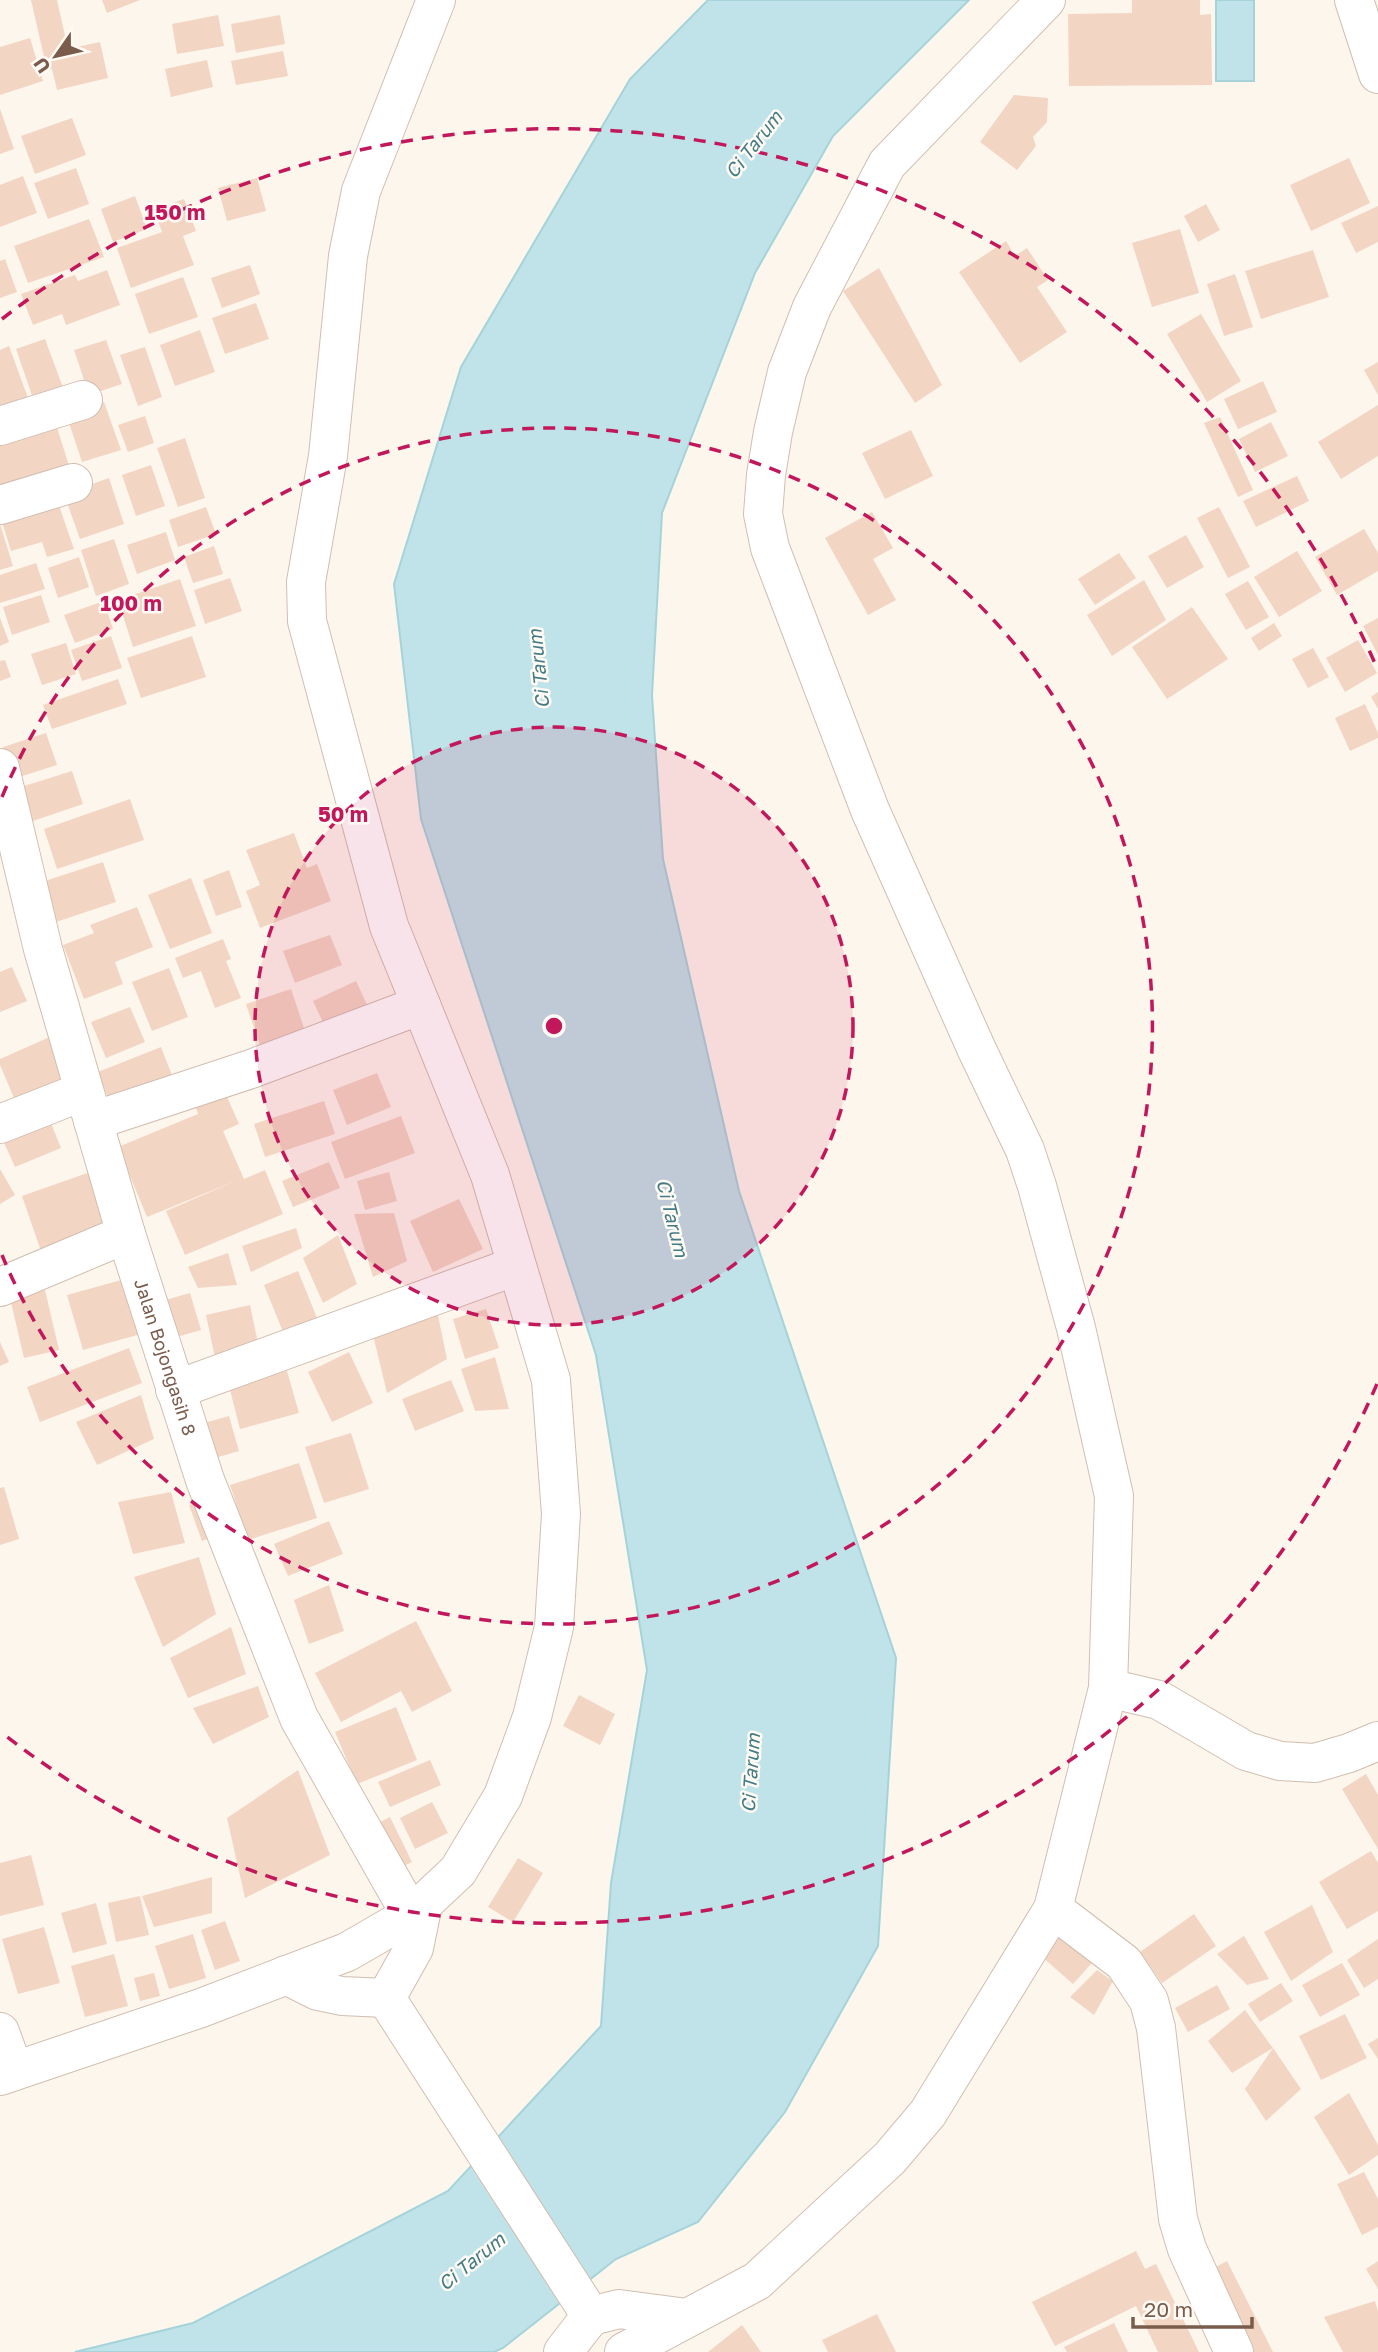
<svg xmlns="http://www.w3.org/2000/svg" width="1378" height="2352" viewBox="0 0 1378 2352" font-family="'Golos Text',sans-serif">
<rect width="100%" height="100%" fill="#fdf6ec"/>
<!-- water -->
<g fill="#bfe3e8" stroke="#a5d3da" stroke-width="2">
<polygon points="708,0 969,0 833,136 755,273 662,513 652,695 663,859 739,1191 896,1658 878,1946 785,2112 698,2222 616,2259 503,2348 494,2352 75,2352 193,2323 448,2191 601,2026 611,1883 647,1670 596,1355 421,819 394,584 461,367 630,79"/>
<rect x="1216" y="0" width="38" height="81"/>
</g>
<!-- building -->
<g fill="#f3d5c3">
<polygon points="31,0 57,0 68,49 100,42 108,78 57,90 52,69 47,70"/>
<polygon points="102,0 140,0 107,13"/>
<polygon points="1132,0 1200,0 1200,15 1211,14 1212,85 1069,86 1068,14 1132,13"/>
<polygon points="218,15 224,46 177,54 172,24"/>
<polygon points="280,15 285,44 236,53 231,24"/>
<polygon points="30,38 43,81 0,95 0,47"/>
<polygon points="283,51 288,76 236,85 231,61"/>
<polygon points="207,60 213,87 171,97 165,69"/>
<polygon points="1014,95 1048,98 1047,122 1033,137 1036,146 1017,170 980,142"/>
<polygon points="0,109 14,149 0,154"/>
<polygon points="72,118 86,155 35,174 21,136"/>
<polygon points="1349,158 1370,203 1311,231 1290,185"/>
<polygon points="76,168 89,204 48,219 34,183"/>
<polygon points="23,176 37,213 0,227 0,185"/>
<polygon points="257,178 266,211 227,221 218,188"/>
<polygon points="135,196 147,229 113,242 101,209"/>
<polygon points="184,199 196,231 183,236 194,265 131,288 117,248 162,232 154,210"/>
<polygon points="1206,204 1220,230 1198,242 1184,216"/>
<polygon points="1378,206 1378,242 1356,253 1341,223"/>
<polygon points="89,219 104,257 28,283 14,246"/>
<polygon points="1180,229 1199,293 1152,307 1132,243"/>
<polygon points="1006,241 1015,256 1027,248 1048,280 1037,287 1067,332 1020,363 959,272"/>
<polygon points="1313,250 1329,297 1261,319 1245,271"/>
<polygon points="5,259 17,292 0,298 0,261"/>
<polygon points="250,265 260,294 222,308 211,278"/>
<polygon points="879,268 942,385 915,403 843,291"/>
<polygon points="107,270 120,305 66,325 62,314 33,325 21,294 75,275 78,281"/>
<polygon points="1235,274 1253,327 1224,336 1207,284"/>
<polygon points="183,277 198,317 149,334 135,294"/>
<polygon points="256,303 269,339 225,354 212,318"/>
<polygon points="1201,314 1241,381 1207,402 1167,334"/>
<polygon points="200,330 215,372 175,386 160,345"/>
<polygon points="45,339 65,393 35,404 16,349"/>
<polygon points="106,340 122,384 89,395 74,350"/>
<polygon points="9,346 32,409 0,421 0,350"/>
<polygon points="145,347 162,397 138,406 120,355"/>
<polygon points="1378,362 1378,395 1364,370"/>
<polygon points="1263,381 1277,412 1238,429 1224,399"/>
<polygon points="104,402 121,450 82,462 66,414"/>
<polygon points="1378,405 1378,456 1341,479 1318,442"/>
<polygon points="145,416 154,443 128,452 118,425"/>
<polygon points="1220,417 1253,490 1238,497 1204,423"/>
<polygon points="54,418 70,469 0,499 0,443"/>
<polygon points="1271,422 1288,456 1255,472 1239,439"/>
<polygon points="911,430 933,476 885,499 862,453"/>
<polygon points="185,438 205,498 178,507 157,448"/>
<polygon points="151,465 165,506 136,516 122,475"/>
<polygon points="1297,476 1309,501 1256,527 1243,501"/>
<polygon points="109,478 124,524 80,539 64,494"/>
<polygon points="55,494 74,549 47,557 42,542 11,551 0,515"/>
<polygon points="206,507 216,534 178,547 169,520"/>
<polygon points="1219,507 1250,567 1228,578 1197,518"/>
<polygon points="872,512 893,548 873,559 896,600 868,615 825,538"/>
<polygon points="0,524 13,566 0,570"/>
<polygon points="1364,529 1378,553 1378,571 1337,595 1315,557"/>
<polygon points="166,532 175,560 137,574 127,545"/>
<polygon points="1186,535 1204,567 1167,588 1148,556"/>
<polygon points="114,539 129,584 96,596 81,550"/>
<polygon points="214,546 223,574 193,583 184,557"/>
<polygon points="1297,551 1322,591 1279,617 1254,577"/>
<polygon points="1119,553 1136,578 1095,605 1078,579"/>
<polygon points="79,557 89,587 58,598 48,568"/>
<polygon points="36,563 45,589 0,603 0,575"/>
<polygon points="230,578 242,611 205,624 194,590"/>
<polygon points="180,579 196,626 133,647 118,600"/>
<polygon points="1144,580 1166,620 1112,656 1087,615"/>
<polygon points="1248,581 1269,617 1246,630 1225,594"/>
<polygon points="41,595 50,622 12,635 3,607"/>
<polygon points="104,601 113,629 75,643 64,615"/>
<polygon points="1192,607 1228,659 1167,699 1132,647"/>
<polygon points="0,618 9,642 0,646"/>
<polygon points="1378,618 1378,655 1363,626"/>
<polygon points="1274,623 1282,636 1259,651 1251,638"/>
<polygon points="111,636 122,668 82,681 71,650"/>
<polygon points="192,636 206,677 141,698 127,658"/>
<polygon points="1358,640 1377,673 1345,692 1326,658"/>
<polygon points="66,643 76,674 42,685 31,654"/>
<polygon points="1313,648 1329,677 1308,688 1292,659"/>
<polygon points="5,660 11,677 0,681 0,661"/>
<polygon points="118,679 127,704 52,729 43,705"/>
<polygon points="1378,692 1378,709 1371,697"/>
<polygon points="1365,704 1378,733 1378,738 1350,751 1335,718"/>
<polygon points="46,733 57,765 13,779 3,747"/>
<polygon points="72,771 83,804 30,822 18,788"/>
<polygon points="130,799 144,840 57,869 44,829"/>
<polygon points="294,833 307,868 317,864 331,901 260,928 246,891 260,885 246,850"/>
<polygon points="103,862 116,902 56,922 42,882"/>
<polygon points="229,870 242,907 216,916 203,880"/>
<polygon points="191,878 212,933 170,949 148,895"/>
<polygon points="137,907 153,947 115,962 123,984 84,999 63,945 94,933 90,925"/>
<polygon points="330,935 342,965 295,983 283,951"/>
<polygon points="223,939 231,959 226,961 241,998 215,1008 201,971 183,978 175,958"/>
<polygon points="12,967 27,1001 0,1012 0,972"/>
<polygon points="169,968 188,1017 152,1031 132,982"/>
<polygon points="356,981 369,1009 326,1029 313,1001"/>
<polygon points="291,989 307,1037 262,1051 246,1004"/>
<polygon points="130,1007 145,1042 106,1058 91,1022"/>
<polygon points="52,1036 72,1082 17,1105 0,1065 0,1059"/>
<polygon points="161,1047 175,1083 112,1108 98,1072"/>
<polygon points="377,1073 391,1107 347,1125 333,1090"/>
<polygon points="221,1083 239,1124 223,1131 244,1179 265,1170 283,1214 185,1255 166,1211 238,1180 147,1217 118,1147 198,1114 191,1095"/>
<polygon points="324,1101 335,1134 265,1157 254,1124"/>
<polygon points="48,1116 61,1148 15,1167 1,1136"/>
<polygon points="401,1116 415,1153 345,1179 331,1142"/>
<polygon points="329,1162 340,1188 293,1207 282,1181"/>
<polygon points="0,1169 15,1195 0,1204"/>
<polygon points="90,1172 111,1231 42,1254 22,1196"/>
<polygon points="389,1172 397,1201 365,1210 357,1181"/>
<polygon points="459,1199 483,1249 433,1272 410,1221"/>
<polygon points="394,1213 407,1261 373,1277 354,1214"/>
<polygon points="296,1228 302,1248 251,1272 242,1246"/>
<polygon points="338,1235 357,1284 323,1303 303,1258"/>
<polygon points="228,1253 237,1285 198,1288 188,1267"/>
<polygon points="298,1271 317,1318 283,1332 264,1285"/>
<polygon points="125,1279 141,1334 83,1350 67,1295"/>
<polygon points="45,1290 59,1350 24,1358 10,1298"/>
<polygon points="190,1293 201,1330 166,1340 155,1303"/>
<polygon points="250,1305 259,1348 215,1358 206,1315"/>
<polygon points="486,1309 499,1348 465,1359 453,1319"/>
<polygon points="437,1311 447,1359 387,1393 373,1335"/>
<polygon points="0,1342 9,1362 0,1366"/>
<polygon points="129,1348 142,1383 40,1422 27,1387"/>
<polygon points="349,1352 373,1403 332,1422 308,1372"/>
<polygon points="495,1357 509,1409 475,1411 461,1369"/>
<polygon points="287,1371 299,1413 240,1429 229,1386"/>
<polygon points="451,1380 464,1411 415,1431 402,1399"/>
<polygon points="141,1395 154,1439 97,1465 76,1422"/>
<polygon points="229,1416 239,1451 208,1460 197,1425"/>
<polygon points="351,1433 369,1489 324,1503 305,1447"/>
<polygon points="299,1463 317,1518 248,1540 230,1485"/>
<polygon points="4,1487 19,1539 0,1545 0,1488"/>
<polygon points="171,1492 185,1543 133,1554 118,1502"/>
<polygon points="204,1499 217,1535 202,1541 189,1505"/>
<polygon points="329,1521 343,1554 288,1576 274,1544"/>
<polygon points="199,1557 216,1614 163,1647 134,1577"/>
<polygon points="329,1585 344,1631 309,1644 294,1600"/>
<polygon points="416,1621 452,1691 412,1712 401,1691 341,1722 315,1673"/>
<polygon points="231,1627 246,1674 188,1698 170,1658"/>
<polygon points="258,1686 269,1717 213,1744 193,1708"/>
<polygon points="579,1695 615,1714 600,1745 563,1726"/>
<polygon points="396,1707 417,1760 357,1784 335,1732"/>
<polygon points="430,1760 441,1785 390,1807 378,1782"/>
<polygon points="298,1770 330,1855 245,1898 227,1818"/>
<polygon points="1366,1774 1378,1795 1378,1849 1342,1789"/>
<polygon points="432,1802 448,1833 415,1849 400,1818"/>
<polygon points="390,1817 412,1862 392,1872 370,1827"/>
<polygon points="1371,1851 1378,1863 1378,1911 1347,1929 1319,1882"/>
<polygon points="31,1855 44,1905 0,1916 0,1863"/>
<polygon points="518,1858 543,1873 513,1922 488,1907"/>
<polygon points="212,1877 212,1913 154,1927 142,1896"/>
<polygon points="140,1896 149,1935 116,1942 108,1903"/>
<polygon points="96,1903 107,1944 73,1953 61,1913"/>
<polygon points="1312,1905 1333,1952 1291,1981 1264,1932"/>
<polygon points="1194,1914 1216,1946 1162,1983 1140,1952"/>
<polygon points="225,1921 240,1961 215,1970 201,1930"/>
<polygon points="1068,1926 1100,1954 1073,1984 1041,1956"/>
<polygon points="44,1927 60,1983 18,1994 2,1939"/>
<polygon points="193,1934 206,1978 169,1989 155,1946"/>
<polygon points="1244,1936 1269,1979 1247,1985 1217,1954"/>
<polygon points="1378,1939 1378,1979 1364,1988 1347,1960"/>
<polygon points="114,1954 128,2006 85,2017 71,1966"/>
<polygon points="1342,1963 1360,1995 1320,2017 1302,1985"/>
<polygon points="1097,1970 1113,1981 1094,2015 1070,1997"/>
<polygon points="154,1973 160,1996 140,2001 134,1978"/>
<polygon points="1281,1983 1293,2001 1260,2022 1248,2004"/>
<polygon points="1217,1985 1230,2009 1188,2032 1175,2008"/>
<polygon points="1245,2010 1273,2048 1232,2073 1208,2041"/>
<polygon points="1345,2014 1367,2058 1321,2080 1299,2036"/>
<polygon points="1378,2038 1378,2059 1368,2044"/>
<polygon points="1273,2048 1301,2089 1266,2121 1245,2089"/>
<polygon points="1349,2093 1378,2145 1378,2155 1349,2175 1314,2117"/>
<polygon points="1364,2172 1378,2199 1378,2227 1362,2235 1337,2184"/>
<polygon points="1136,2251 1145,2269 1156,2264 1199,2352 1158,2352 1136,2306 1055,2346 1032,2302"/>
<polygon points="1227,2261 1273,2352 1239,2352 1200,2275"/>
<polygon points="1378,2261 1378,2289 1366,2269"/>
<polygon points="1375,2301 1378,2311 1378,2352 1343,2352 1324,2317"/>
<polygon points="877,2314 896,2352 828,2352 822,2340"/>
<polygon points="1114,2323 1128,2352 1067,2352 1064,2347"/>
<polygon points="742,2325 761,2352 708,2352"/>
</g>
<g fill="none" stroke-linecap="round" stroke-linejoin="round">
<!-- minor casing -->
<g stroke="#d1beb0" stroke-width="40">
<g id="minor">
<polyline points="0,426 83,400"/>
<polyline points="0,505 73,483"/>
<path id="s1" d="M 0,768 L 43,949 L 126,1234 L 205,1480 L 299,1718 L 411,1915"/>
<polyline points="93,1121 251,1069 421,1005"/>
<polyline points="0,1124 84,1091"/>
<polyline points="0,1287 126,1234"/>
<polyline points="175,1390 516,1266"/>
<polyline points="1108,1688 1159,1700 1246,1751 1280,1761 1315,1763 1349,1753 1378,1741"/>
<polyline points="1053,1909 1124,1963 1149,2001 1156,2028 1178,2219 1187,2249 1234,2352"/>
<polyline points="286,1975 318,1991 342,1996 386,1998"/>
<polyline points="386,1998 591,2316"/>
<polyline points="386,1998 414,1948 423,1904"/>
<polyline points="0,2032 14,2071"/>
<polyline points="0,2076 201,2008 347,1952 411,1915 458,1871 503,1796 532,1717 554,1627 561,1514 551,1380 490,1175 389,926 307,621 306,582 328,456 348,256 361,191 436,0"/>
<polyline points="563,2352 591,2316 619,2309 687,2318"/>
<polyline points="624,2352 757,2281 890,2158 928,2113 1053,1909 1108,1688 1114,1496 1076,1328 1037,1186 1025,1150 977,1050 870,810 770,548 763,514 766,475 773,432 787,372 812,307 887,164 1046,0"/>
</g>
</g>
<!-- tertiary casing -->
<g stroke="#d1beb0" stroke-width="40">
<polyline id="tertiary" points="1354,0 1378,74"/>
</g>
<!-- minor -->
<use href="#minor" stroke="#fff" stroke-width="38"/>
<!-- tertiary -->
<use href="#tertiary" stroke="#fff" stroke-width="38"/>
</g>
<!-- distance rings -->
<circle cx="554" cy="1026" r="299" fill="#c2185b" fill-opacity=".12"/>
<g fill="none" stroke="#c2185b" stroke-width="3.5" stroke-dasharray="12 9">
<circle cx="554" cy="1026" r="299"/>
<path d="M2 797A598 598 0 1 1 2 1255"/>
<path d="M1377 1384A897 897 0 0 1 2 1733M2 319A897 897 0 0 1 1377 668"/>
</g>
<g text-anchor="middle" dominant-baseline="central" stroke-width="5" stroke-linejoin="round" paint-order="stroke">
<!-- street labels -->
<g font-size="18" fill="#7a5c4d" stroke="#fffaf3">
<text stroke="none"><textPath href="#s1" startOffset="612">Jalan Bojongasih 8</textPath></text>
</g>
<!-- water labels -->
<g font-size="19" font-style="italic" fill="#437c86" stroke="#fffaf3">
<text transform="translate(753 144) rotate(-52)">Ci Tarum</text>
<text transform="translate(538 669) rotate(-96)">Ci Tarum</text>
<text transform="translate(673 1218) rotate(76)">Ci Tarum</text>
<text transform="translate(750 1773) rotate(-86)">Ci Tarum</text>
<text transform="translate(471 2261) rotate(-39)">Ci Tarum</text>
</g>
</g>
<circle cx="554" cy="1026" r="10" fill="#c2185b" stroke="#fffaf3" stroke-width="3.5"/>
<g font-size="21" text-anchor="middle" font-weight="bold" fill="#c2185b" stroke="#fffaf3" stroke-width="5" stroke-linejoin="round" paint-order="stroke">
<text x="175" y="220">150 m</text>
<text x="131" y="611">100 m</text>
<text x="343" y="822">50 m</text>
</g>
<!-- north arrow -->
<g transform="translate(56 56) rotate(236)" stroke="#fffaf3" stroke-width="5" paint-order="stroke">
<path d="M0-5L12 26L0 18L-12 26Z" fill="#7a5c4d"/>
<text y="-10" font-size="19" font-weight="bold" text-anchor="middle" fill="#7a5c4d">U</text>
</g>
<!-- scale -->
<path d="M1133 2317v10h119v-10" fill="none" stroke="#7a5c4d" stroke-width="3.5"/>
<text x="1144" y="2317" font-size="21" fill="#7a5c4d" stroke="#fffaf3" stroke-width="5" paint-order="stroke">20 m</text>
</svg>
